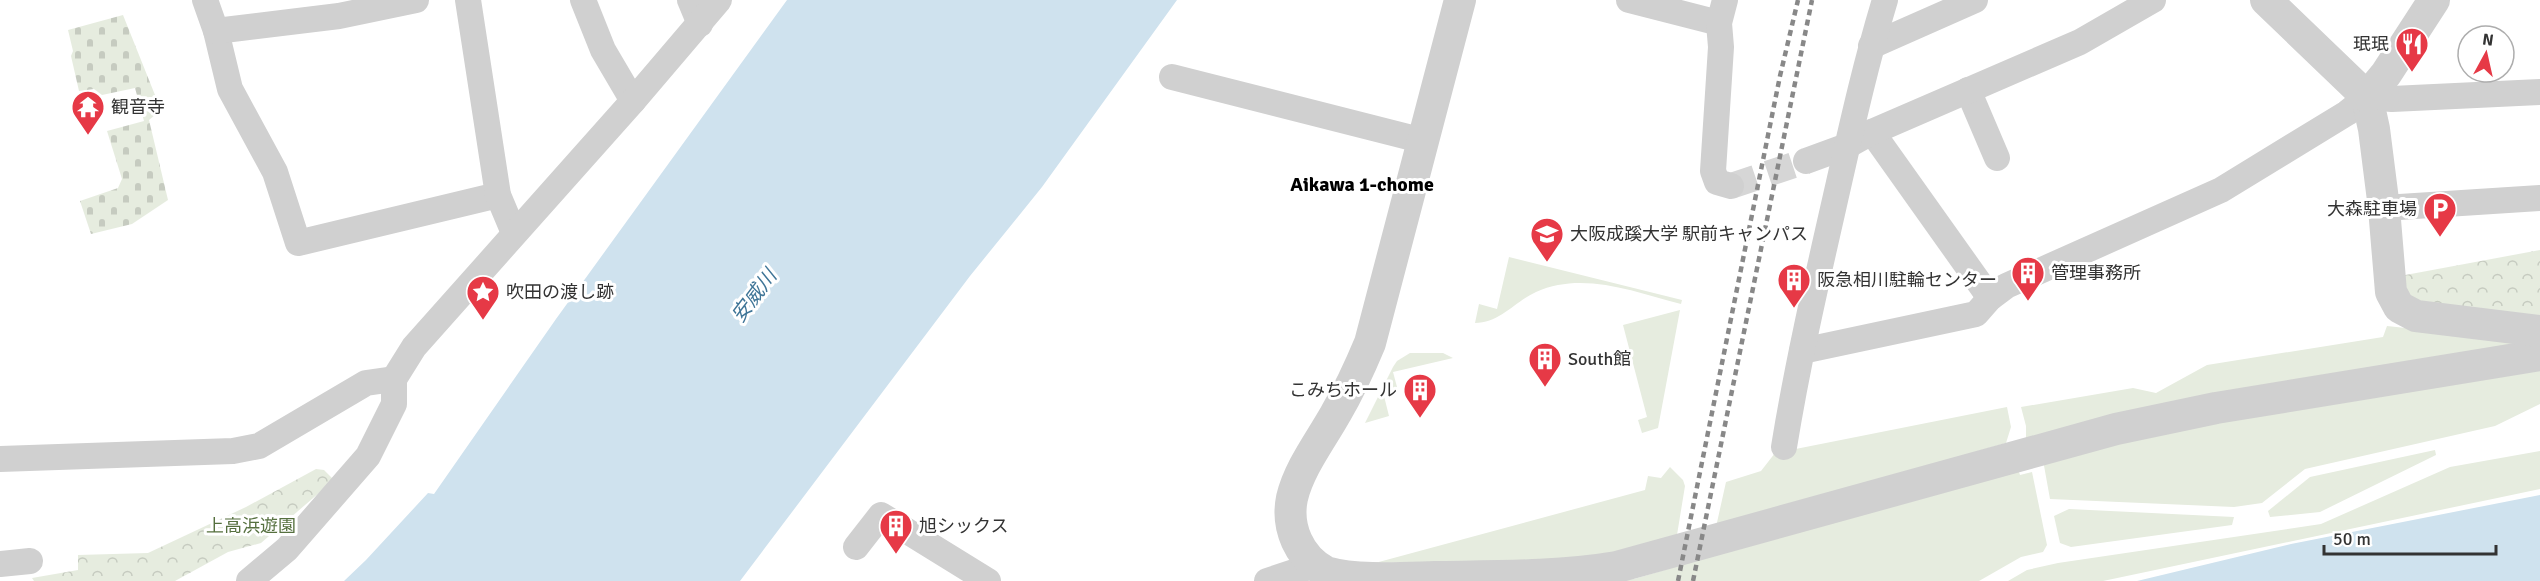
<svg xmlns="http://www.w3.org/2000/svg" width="2540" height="581" viewBox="0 0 2540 581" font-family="Signika,'Noto Sans JP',sans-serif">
<defs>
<pattern id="forest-crowns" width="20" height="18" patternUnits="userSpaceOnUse" patternTransform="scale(1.5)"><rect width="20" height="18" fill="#e6ecdf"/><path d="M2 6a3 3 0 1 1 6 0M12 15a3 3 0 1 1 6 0" fill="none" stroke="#c6cbc0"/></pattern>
<pattern id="cemetery-stones" width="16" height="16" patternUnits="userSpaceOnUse" patternTransform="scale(1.5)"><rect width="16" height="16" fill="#e6ecdf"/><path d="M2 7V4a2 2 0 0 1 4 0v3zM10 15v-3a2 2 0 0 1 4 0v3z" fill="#c6cbc0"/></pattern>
</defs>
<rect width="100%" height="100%" fill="#fff"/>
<!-- grass -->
<g fill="#e6ecdf">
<path d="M 1509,257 L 1682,300 L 1681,304 C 1634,292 1583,271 1536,292 C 1514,302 1500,323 1475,323 L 1479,304 L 1497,309 Z"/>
<polygon points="1680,310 1658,428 1642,433 1638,420 1647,417 1623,325"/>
<polygon points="2387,326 2535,342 2026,438 2026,426 2021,407 2133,388 2156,393 2207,365 2383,337"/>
<polygon points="1410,353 1443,353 1453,358 1393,372 1397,387 1383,392 1389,416 1365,423 1393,367 1397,361"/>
<polygon points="2540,370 2540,404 2495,426 2305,469 2262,503 2234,507 2050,499 2043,460 2218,421"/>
<polygon points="2007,407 2011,427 2006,443 1716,527 1726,482 1761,471 1775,453"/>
<polygon points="2435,450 2436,455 2320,512 2270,517 2268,511 2310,477"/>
<polygon points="2540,451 2540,489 2103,581 2008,581 2027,570 2058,563 2321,524 2450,467"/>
<polygon points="2017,466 2020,475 2032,472 2047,545 2043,552 2021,557 1979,581 1603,581 1634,579"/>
<polygon points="1670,467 1683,480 1685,486 1676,541 1582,560 1375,563 1645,490 1648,476 1661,478"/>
<polygon points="2069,509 2234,517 2232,525 2071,547 2060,543 2054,516"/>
</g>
<!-- forest -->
<g fill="url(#forest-crowns)">
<polygon points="2540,250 2540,318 2422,306 2401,290 2400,276"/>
<polygon points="316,469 324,470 334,480 261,543 228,552 175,581 34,581 32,578 78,570 78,555 148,553 246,507"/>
</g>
<!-- cemetery -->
<polygon fill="url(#cemetery-stones)" points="123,15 161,110 149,120 168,200 132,224 91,234 80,201 118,188 122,179 107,131 144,121 135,88 102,95 94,89 79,91 71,56 73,51 68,30"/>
<!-- water -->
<g fill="#cfe2ee">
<polygon points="787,0 1177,0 1042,187 970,276 740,581 344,581 366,560 428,493 434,494 556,319"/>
<polygon points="2540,495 2540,581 2137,581 2291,544"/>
</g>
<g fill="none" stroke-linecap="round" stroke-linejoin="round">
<!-- minor-tunnel -->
<polyline stroke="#d6d6d6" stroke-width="26" stroke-dasharray="26 13" stroke-linecap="butt" points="1731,186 1806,161"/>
<!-- minor -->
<g stroke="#d0d0d0" stroke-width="26">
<polyline points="205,0 216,31 230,89 275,172 298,243 498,195"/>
<polyline points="468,0 498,195 514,233"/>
<polyline points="583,0 603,50 633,101"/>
<polyline points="690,0 700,24"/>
<polyline points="1629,0 1719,23"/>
<polyline points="1725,0 1719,23 1721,47 1713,171 1717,182 1731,186"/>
<polyline points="216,31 339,16 416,0"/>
<polyline points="1871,46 1975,0"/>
<polyline points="1172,77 1424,141"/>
<polyline points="1968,90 1997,158"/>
<polyline points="1872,132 1990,298"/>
<polyline points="1806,161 1847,146 1872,132 2080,42 2153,0"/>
<polyline points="2384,208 2540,198"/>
<polyline points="1802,351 1976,314 1990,298 2006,286 2221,190 2347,113 2367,97 2392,99 2540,92"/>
<path d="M 1784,447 C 1797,367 1815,288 1833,209 C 1849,139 1864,69 1885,0"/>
<polyline points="0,459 233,451 259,446 366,383 394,379"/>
<polyline points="856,547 881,515 988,581"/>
<polyline points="0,564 30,561"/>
<polyline points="249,581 287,549 368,456 394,404 394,379 414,347 633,101 719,0"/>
<polyline points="1267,581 1315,565"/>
</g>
<!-- tertiary -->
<g stroke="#d0d0d0" stroke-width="32">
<path d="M 1460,0 L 1370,343 C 1360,367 1349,391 1336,413 C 1321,440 1299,468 1292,498 C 1286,527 1299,558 1326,572 C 1357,581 1401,578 1434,577 C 1495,576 1557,577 1617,567 L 2116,429 L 2216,408 L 2540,355"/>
<polyline points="2266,0 2367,97 2374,129 2384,208 2391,292 2399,307 2416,316 2540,331"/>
<polyline points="2367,97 2386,74 2434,0"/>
</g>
<!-- rail -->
<g stroke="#888" stroke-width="4.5" stroke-dasharray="6 4.5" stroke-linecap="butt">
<polyline points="1678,581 1780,76 1798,0"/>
<polyline points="1693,581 1812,0"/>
</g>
</g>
<!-- icons -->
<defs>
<g id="restaurant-pin" transform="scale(1.725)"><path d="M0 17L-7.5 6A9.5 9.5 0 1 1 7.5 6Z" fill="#e63946" stroke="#fff"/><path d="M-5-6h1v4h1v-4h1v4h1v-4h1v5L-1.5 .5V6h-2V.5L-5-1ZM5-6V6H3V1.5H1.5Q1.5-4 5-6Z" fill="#fff"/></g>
<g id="temple-pin" transform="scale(1.725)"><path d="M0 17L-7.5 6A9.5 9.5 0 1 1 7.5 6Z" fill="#e63946" stroke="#fff"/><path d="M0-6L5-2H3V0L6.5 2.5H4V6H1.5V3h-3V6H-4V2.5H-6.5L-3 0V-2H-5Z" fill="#fff"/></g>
<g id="parking-pin" transform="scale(1.725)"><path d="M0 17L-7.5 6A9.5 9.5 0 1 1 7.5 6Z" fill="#e63946" stroke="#fff"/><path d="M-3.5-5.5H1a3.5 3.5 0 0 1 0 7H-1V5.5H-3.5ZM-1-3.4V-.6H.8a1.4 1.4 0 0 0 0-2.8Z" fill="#fff"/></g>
<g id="university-pin" transform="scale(1.725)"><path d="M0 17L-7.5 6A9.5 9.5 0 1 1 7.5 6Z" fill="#e63946" stroke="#fff"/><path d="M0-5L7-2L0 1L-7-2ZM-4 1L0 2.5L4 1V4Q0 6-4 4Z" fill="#fff"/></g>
<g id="building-pin" transform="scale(1.725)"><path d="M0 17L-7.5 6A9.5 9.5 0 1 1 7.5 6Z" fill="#e63946" stroke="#fff"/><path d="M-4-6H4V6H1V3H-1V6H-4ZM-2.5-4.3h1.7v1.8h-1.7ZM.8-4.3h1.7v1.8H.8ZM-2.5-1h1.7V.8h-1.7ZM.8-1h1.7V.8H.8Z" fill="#fff"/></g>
<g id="sight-pin" transform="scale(1.725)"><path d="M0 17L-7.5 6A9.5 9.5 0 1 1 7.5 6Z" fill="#e63946" stroke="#fff"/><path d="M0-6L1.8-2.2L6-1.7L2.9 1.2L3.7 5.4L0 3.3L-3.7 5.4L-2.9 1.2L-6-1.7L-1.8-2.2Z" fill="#fff"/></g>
</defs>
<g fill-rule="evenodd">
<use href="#restaurant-pin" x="2412" y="44"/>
<use href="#temple-pin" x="88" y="107"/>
<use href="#parking-pin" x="2440" y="209"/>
<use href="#university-pin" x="1547" y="234"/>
<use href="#building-pin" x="2028" y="273"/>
<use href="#building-pin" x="1794" y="280"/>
<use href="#sight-pin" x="483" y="292"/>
<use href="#building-pin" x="1545" y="359"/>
<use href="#building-pin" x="1420" y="390"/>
<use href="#building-pin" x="896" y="526"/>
</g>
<g text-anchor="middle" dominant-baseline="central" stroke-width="6" stroke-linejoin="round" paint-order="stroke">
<!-- poi labels -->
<g font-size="18" fill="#333" stroke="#fff" text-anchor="start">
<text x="2389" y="44" text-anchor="end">珉珉</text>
<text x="111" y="107">観音寺</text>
<text x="2417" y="209" text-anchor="end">大森駐車場</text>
<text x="1570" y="234">大阪成蹊大学 駅前キャンパス</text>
<text x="2051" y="273">管理事務所</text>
<text x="1817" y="280">阪急相川駐輪センター</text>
<text x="506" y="292">吹田の渡し跡</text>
<text x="1568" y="359">South館</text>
<text x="1397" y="390" text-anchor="end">こみちホール</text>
<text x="919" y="526">旭シックス</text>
</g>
<!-- park labels -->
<g font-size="18" fill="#56703f" stroke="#fff">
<text x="251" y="526">上高浜遊園</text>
</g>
<!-- neighbourhood labels -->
<g font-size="20" font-weight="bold" fill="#000" stroke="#fff">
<text x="1362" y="184">Aikawa 1-chome</text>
</g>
<!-- water labels -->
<g font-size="20" font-style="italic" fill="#3f7597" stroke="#fff">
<text transform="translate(754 296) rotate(-53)">安威川</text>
</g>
</g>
<!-- north arrow -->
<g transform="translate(2486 54) rotate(8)"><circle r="28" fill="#ffffff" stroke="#adadad" stroke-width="1.5"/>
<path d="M0-4.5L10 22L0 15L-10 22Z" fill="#e63946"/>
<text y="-9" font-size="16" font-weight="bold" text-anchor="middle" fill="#333333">N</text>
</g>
<!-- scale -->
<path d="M2324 545v9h172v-9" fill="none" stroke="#333333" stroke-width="3"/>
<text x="2333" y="545" font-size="18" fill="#333333" stroke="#ffffff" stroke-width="4.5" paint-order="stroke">50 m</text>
</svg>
